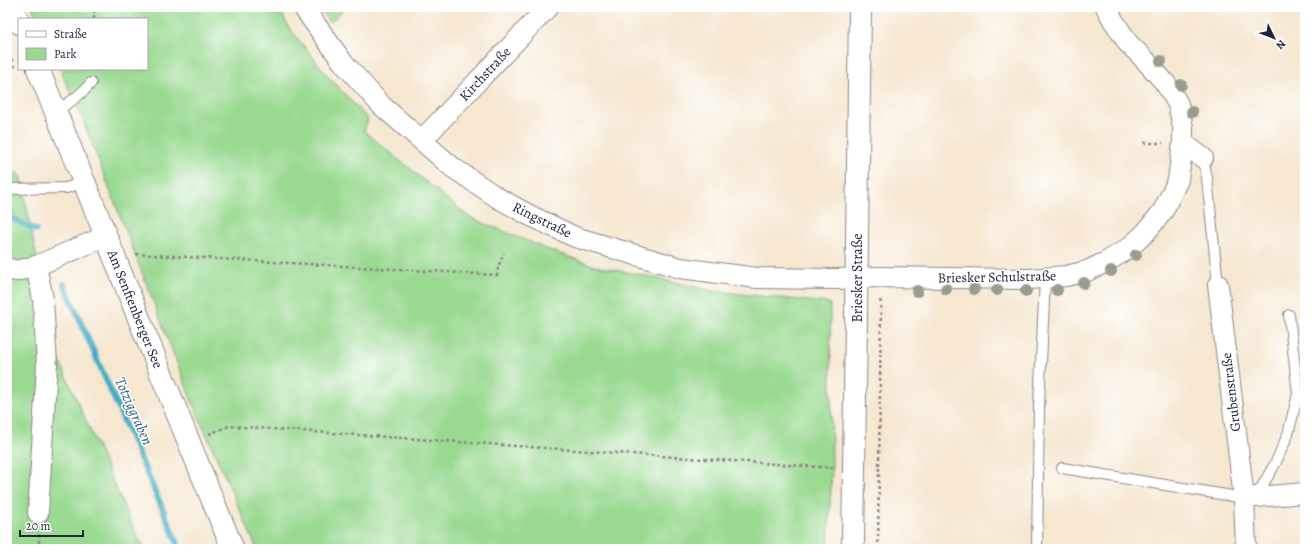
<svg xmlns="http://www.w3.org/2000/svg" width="1312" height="556" viewBox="0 0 1312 556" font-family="Alegreya,serif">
<rect width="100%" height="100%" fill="#fff"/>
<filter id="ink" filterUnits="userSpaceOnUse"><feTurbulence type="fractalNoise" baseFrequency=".025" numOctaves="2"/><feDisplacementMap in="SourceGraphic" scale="8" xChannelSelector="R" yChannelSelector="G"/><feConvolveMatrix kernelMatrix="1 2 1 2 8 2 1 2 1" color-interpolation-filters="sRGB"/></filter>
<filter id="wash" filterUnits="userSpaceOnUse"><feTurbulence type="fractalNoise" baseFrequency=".012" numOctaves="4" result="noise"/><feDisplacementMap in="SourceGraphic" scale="16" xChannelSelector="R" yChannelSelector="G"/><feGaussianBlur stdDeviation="0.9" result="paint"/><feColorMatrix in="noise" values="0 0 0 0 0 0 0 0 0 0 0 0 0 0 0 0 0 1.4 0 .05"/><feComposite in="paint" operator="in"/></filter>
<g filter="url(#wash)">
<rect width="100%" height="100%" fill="#f5e7d0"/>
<!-- green -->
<g fill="#99d990" stroke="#5e7e66">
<polygon points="32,7 279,7 288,26 327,75 368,119 364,131 469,217 552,251 595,266 643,275 713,291 830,303 832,468 828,549 257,549 193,404 80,113 60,69 147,69 147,19 37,19"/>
<polygon points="319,7 346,7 330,23"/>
<polygon points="7,170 20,174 56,353 138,538 145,549 7,549"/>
</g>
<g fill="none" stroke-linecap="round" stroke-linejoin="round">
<!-- stream -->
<g stroke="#44acc4" stroke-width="6">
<polyline points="7,218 11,218 36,230"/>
<polyline points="64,284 180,549"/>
</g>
</g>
</g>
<g filter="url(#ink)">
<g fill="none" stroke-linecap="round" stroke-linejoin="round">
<!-- service casing -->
<g stroke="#8c8486" stroke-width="12">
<g id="service">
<path d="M 55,111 C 70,103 81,95 91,83"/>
<polyline points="1203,158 1207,178 1218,285"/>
<polyline points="7,189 66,188 84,182"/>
<polyline points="1062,468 1244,498"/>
<polyline points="1256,497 1276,462 1288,434 1298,394 1289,315"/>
<polyline points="1037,549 1039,406 1045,278"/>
</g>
</g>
<!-- minor casing -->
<g stroke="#8c8486" stroke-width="22">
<g id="minor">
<polyline points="303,7 342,61 381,105 452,167 498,198 529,215 575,237 680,268 757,278 838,279 878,277 1029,279 1066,276 1087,271 1108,261 1130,247 1146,232 1163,211 1178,180 1183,143 1183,127 1178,104 1166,84 1145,60 1128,43 1113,20 1106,7"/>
<polyline points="422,140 548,7"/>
<polyline points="1183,143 1203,158"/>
<polyline points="36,266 43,299 47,365 38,513"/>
<polyline points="7,268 16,271 36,266 106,236"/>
<polyline points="1218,285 1244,498 1246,549"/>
<polyline points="1244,498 1305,493"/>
</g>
</g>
<!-- tertiary casing -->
<g stroke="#8c8486" stroke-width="24">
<g id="tertiary">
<polyline points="12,7 19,23"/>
<path d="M 38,69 C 104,228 166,390 233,549"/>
</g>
</g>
<!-- secondary casing -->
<g stroke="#8c8486" stroke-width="24">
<polyline id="secondary" points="853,549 860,7"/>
</g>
<!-- path -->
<g stroke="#8c8486" stroke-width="2.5" stroke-dasharray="3 3" stroke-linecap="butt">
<polyline points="94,19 95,7"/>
<polyline points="7,48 16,70"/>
<polyline points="1144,143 1163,143"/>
<polyline points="136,254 497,275 498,267 504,253"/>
<polyline points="209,434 229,426 833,468"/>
<polyline points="39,534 39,549"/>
<polyline points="878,549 881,305 880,298"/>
</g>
<!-- service -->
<use href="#service" stroke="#fff" stroke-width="10"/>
<!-- minor -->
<use href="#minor" stroke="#fff" stroke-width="20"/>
<!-- tertiary -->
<use href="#tertiary" stroke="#fff" stroke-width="22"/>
<!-- secondary -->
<use href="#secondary" stroke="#fff" stroke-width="22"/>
</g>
<!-- trees -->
<g fill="#989e8f">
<circle cx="1161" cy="61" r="6"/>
<circle cx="1181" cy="85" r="6"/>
<circle cx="1192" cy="112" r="6"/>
<circle cx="1136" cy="255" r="6"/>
<circle cx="1111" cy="271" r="6"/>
<circle cx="1084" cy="283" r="6"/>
<circle cx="946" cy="289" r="6"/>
<circle cx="974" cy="289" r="6"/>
<circle cx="997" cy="290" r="6"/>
<circle cx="1057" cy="290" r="6"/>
<circle cx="917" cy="291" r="6"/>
<circle cx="1026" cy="291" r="6"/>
</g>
</g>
<g text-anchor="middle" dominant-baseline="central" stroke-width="3" stroke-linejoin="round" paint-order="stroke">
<!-- street labels -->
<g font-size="14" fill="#22223b" stroke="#fff">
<text transform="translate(485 74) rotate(-47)">Kirchstraße</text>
<text transform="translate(542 220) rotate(26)">Ringstraße</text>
<text transform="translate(997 277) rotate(-1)">Briesker Schulstraße</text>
<text transform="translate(857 278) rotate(-90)">Briesker Straße</text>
<text transform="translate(135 309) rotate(68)">Am Senftenberger See</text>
<text transform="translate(1231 392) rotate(-97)">Grubenstraße</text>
</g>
<!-- water labels -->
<g font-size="15" font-style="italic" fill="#316079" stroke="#fff">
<text transform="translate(134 411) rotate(66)">Totziggraben</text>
</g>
</g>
<!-- margin -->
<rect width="1312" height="556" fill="none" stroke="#fff" stroke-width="24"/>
<!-- legend -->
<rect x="18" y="18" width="130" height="52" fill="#ffffff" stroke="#a7a7b1"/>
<rect x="26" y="31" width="20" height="6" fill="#ffffff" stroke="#a7a7b1"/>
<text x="54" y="38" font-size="12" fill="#22223b">Straße</text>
<rect x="26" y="48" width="20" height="12" fill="#99d990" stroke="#a7a7b1"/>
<text x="54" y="58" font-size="12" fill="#22223b">Park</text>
<!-- north arrow -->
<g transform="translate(1274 38) rotate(133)" stroke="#ffffff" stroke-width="3" paint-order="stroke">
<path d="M0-3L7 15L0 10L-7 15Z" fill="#22223b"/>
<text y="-6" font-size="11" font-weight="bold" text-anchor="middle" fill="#22223b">N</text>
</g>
<!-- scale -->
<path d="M20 530v6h63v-6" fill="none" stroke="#22223b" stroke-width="2"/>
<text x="26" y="530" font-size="12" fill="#22223b" stroke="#ffffff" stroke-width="3" paint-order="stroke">20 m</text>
</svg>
